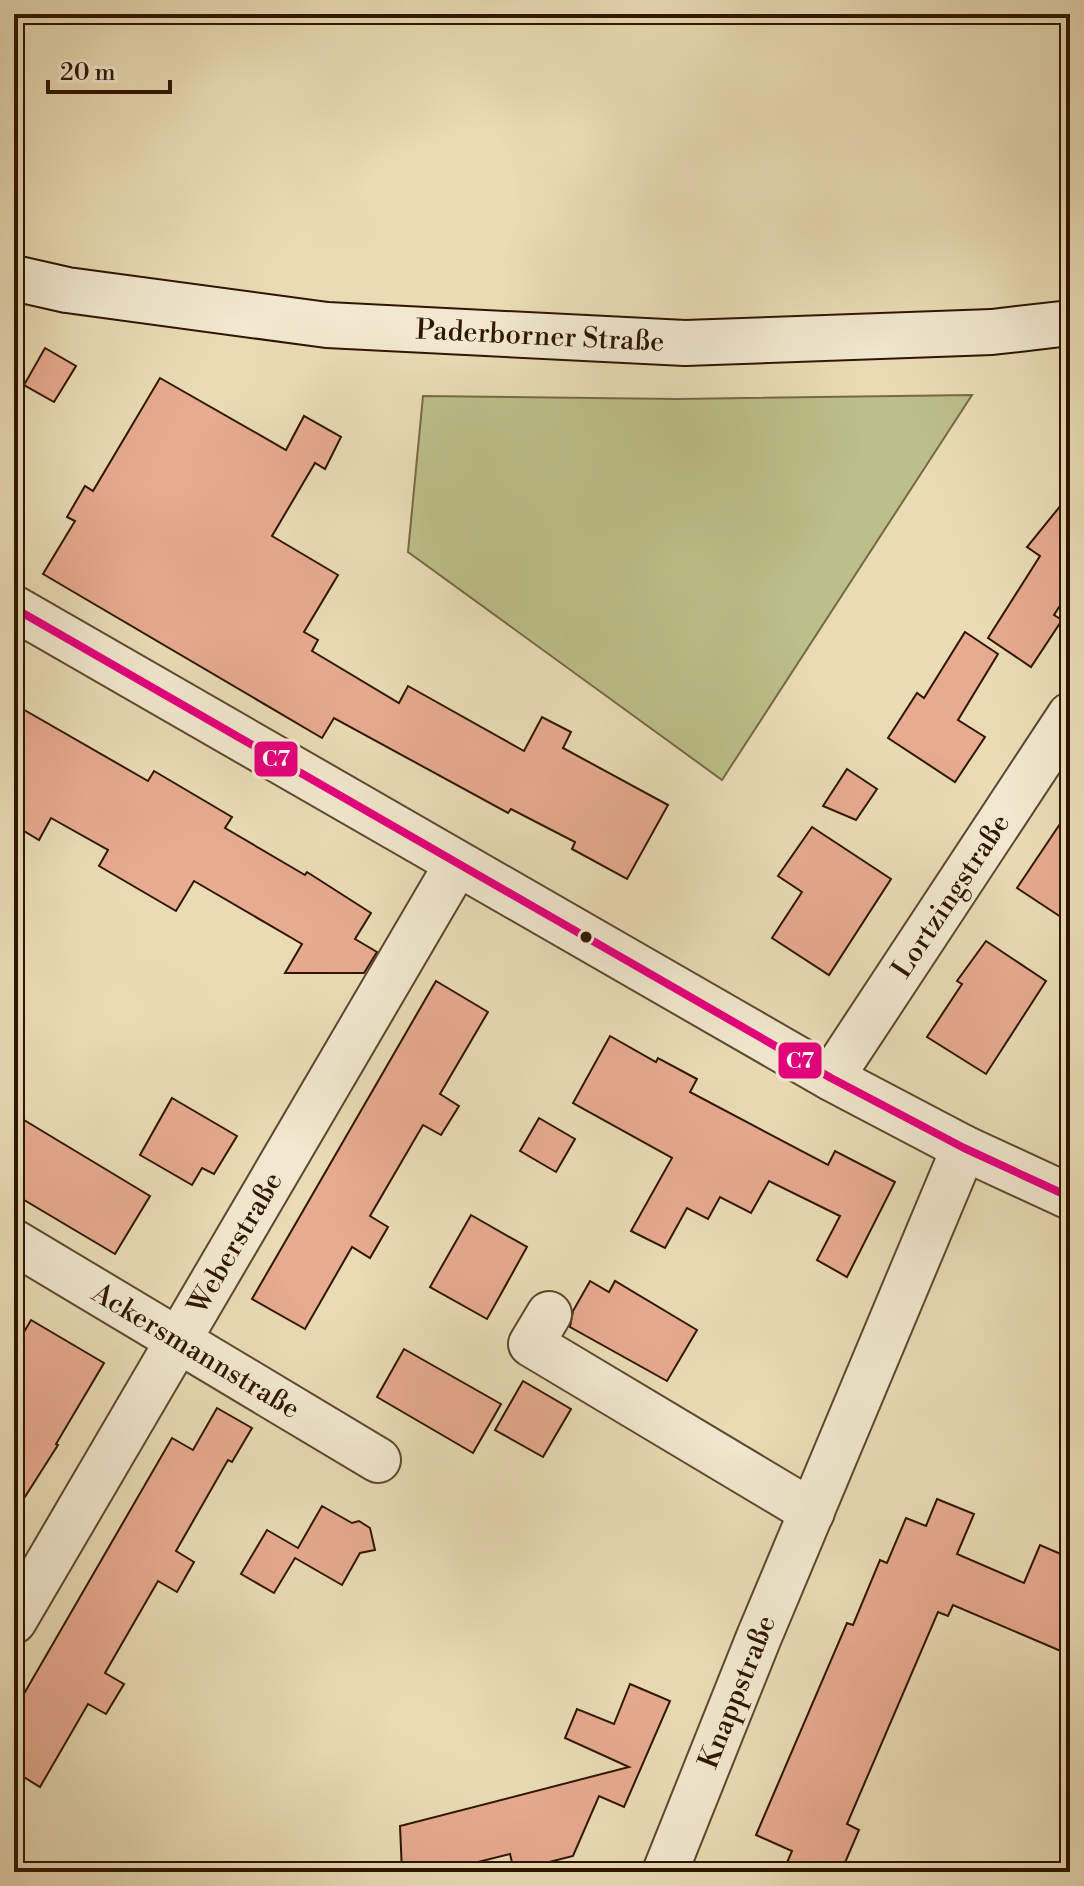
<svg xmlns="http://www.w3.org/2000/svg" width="1084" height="1886" viewBox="0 0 1084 1886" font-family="'Libre Bodoni',serif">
<rect width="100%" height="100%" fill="#e9dcb5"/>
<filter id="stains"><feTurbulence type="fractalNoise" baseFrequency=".0025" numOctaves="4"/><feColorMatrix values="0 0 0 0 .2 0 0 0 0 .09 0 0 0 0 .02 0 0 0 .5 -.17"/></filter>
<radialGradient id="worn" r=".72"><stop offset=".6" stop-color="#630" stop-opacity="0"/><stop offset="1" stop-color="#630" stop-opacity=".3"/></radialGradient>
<!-- green -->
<polygon fill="#bcbf8a" stroke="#766a46" stroke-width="2" points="972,395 722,780 408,552 423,396 677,399"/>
<!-- building -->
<g fill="#e7ab90" stroke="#301502" stroke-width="2">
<polygon points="45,348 76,366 54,402 24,385"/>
<polygon points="160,378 286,450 304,416 341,437 325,469 315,463 272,536 338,575 304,632 318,640 312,651 399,703 408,686 524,751 542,717 571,732 563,748 668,805 627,879 572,849 575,842 511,809 508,813 334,718 322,738 43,574 75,521 67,517 85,486 93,491"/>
<polygon points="1070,494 1070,590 1054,615 1062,620 1031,667 988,638 1040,556 1027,547"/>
<polygon points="965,632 998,654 958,720 985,737 955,782 888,738 917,693 924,698"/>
<polygon points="14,704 148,781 154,771 232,817 225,828 305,875 307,872 371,913 355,939 377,952 364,973 285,973 302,944 194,881 176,911 99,866 108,850 51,818 39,840 14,825"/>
<polygon points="847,769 877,789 856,820 823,806"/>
<polygon points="1070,809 1070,923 1017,888"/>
<polygon points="812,827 891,879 829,975 772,938 802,892 778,876"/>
<polygon points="986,941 1046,981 986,1074 927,1037 962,984 957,981"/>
<polygon points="436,981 488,1012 440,1094 459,1106 441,1135 423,1125 370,1216 388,1227 370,1258 352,1247 305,1329 252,1299"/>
<polygon points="610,1036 656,1062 658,1058 697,1079 690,1092 828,1165 835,1151 895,1182 847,1277 817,1260 840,1216 769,1181 751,1213 720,1197 708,1219 687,1208 665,1248 631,1231 672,1158 573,1103"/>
<polygon points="172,1098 237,1136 214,1174 202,1168 192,1185 140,1155"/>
<polygon points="14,1114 150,1196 115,1254 14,1194"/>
<polygon points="539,1118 575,1139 556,1172 520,1151"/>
<polygon points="471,1215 527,1247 487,1319 430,1287"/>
<polygon points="590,1281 609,1292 615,1281 697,1330 667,1381 570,1327 573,1311"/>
<polygon points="31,1320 104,1363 56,1444 58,1445 14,1514 14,1349"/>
<polygon points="404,1349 501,1404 473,1453 377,1397"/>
<polygon points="523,1381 571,1409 543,1457 495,1430"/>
<polygon points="217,1408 252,1428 232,1462 228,1460 176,1551 194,1562 177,1592 158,1581 105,1673 124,1684 106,1714 88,1704 40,1787 14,1771 14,1711 172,1438 193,1450"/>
<polygon points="937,1499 974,1514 957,1554 1024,1583 1040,1545 1070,1558 1070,1655 953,1605 948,1616 938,1612 847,1824 859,1830 841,1872 783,1872 792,1851 756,1835 847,1623 853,1625 880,1560 887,1563 906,1518 926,1526"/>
<polygon points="322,1506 352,1523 359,1521 370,1528 375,1550 360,1553 342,1585 295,1558 274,1593 241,1574 267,1530 298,1548"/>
<polygon points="630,1684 670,1701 624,1807 599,1796 573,1856 514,1871 510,1854 438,1872 402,1872 400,1826 629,1767 565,1738 577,1709 614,1724"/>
</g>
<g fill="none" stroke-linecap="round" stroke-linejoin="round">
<!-- minor casing -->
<g stroke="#5e472f" stroke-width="48">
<g id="minor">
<path id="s1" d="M 831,1078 L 1070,715"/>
<path id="s2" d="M 14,1242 L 378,1460"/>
<polyline points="549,1314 531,1344 812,1512"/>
<path id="s3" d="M 14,1621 L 457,864"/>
</g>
</g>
<!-- tertiary casing -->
<g stroke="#5e472f" stroke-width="48">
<g id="tertiary">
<polyline points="14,608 831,1078 964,1148 1070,1197"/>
<path id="s4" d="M 665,1872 L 759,1637 L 964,1148"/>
</g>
</g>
<!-- secondary casing -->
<g stroke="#301502" stroke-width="48">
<g id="secondary">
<path id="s5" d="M 14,278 L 67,290 L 327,325 L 685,343 L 992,332 L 1070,323"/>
</g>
</g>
<!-- minor -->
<use href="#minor" stroke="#f1e8cf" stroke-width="44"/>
<!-- tertiary -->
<use href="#tertiary" stroke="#f1e8cf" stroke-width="44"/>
<!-- secondary -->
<use href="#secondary" stroke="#f1e8cf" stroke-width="44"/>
<!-- bus-1 casing -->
<g stroke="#f1e8cf" stroke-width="14">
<polyline id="bus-1" points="14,608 831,1078 964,1148 1070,1197"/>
</g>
<!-- bus-1 -->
<use href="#bus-1" stroke="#e5007d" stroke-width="8"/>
</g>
<!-- markers -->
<circle fill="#301502" stroke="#f1e8cf" stroke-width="3" cx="586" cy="937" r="7"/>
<g text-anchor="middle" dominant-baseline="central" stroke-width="6" stroke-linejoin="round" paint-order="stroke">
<!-- street labels -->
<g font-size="28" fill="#301502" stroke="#f1e8cf">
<text stroke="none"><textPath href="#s5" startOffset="530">Paderborner Straße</textPath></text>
<text stroke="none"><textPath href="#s1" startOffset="218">Lortzingstraße</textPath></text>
<text stroke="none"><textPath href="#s3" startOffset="438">Weberstraße</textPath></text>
<text stroke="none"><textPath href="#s2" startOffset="212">Ackersmannstraße</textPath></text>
<text stroke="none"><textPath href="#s4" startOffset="194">Knappstraße</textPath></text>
</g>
</g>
<g stroke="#f1e8cf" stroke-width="3">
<rect x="253" y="740" width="46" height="38" rx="8" fill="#e5007d"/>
<rect x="777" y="1041" width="46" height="39" rx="8" fill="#e5007d"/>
</g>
<g font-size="22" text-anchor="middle" font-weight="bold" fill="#fff">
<text x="276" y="766">C7</text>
<text x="800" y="1068">C7</text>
</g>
<!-- margin -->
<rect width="1084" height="1886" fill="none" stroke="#e9dcb5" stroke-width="48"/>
<rect x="16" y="16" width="1052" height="1854" fill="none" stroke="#301502" stroke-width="4"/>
<rect x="24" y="24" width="1036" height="1838" fill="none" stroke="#301502" stroke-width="2"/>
<!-- scale -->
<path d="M48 80v12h122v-12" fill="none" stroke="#301502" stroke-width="4"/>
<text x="60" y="80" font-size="24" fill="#301502" stroke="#f1e8cf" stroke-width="6" paint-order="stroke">20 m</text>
<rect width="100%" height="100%" filter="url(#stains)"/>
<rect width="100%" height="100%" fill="url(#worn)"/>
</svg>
